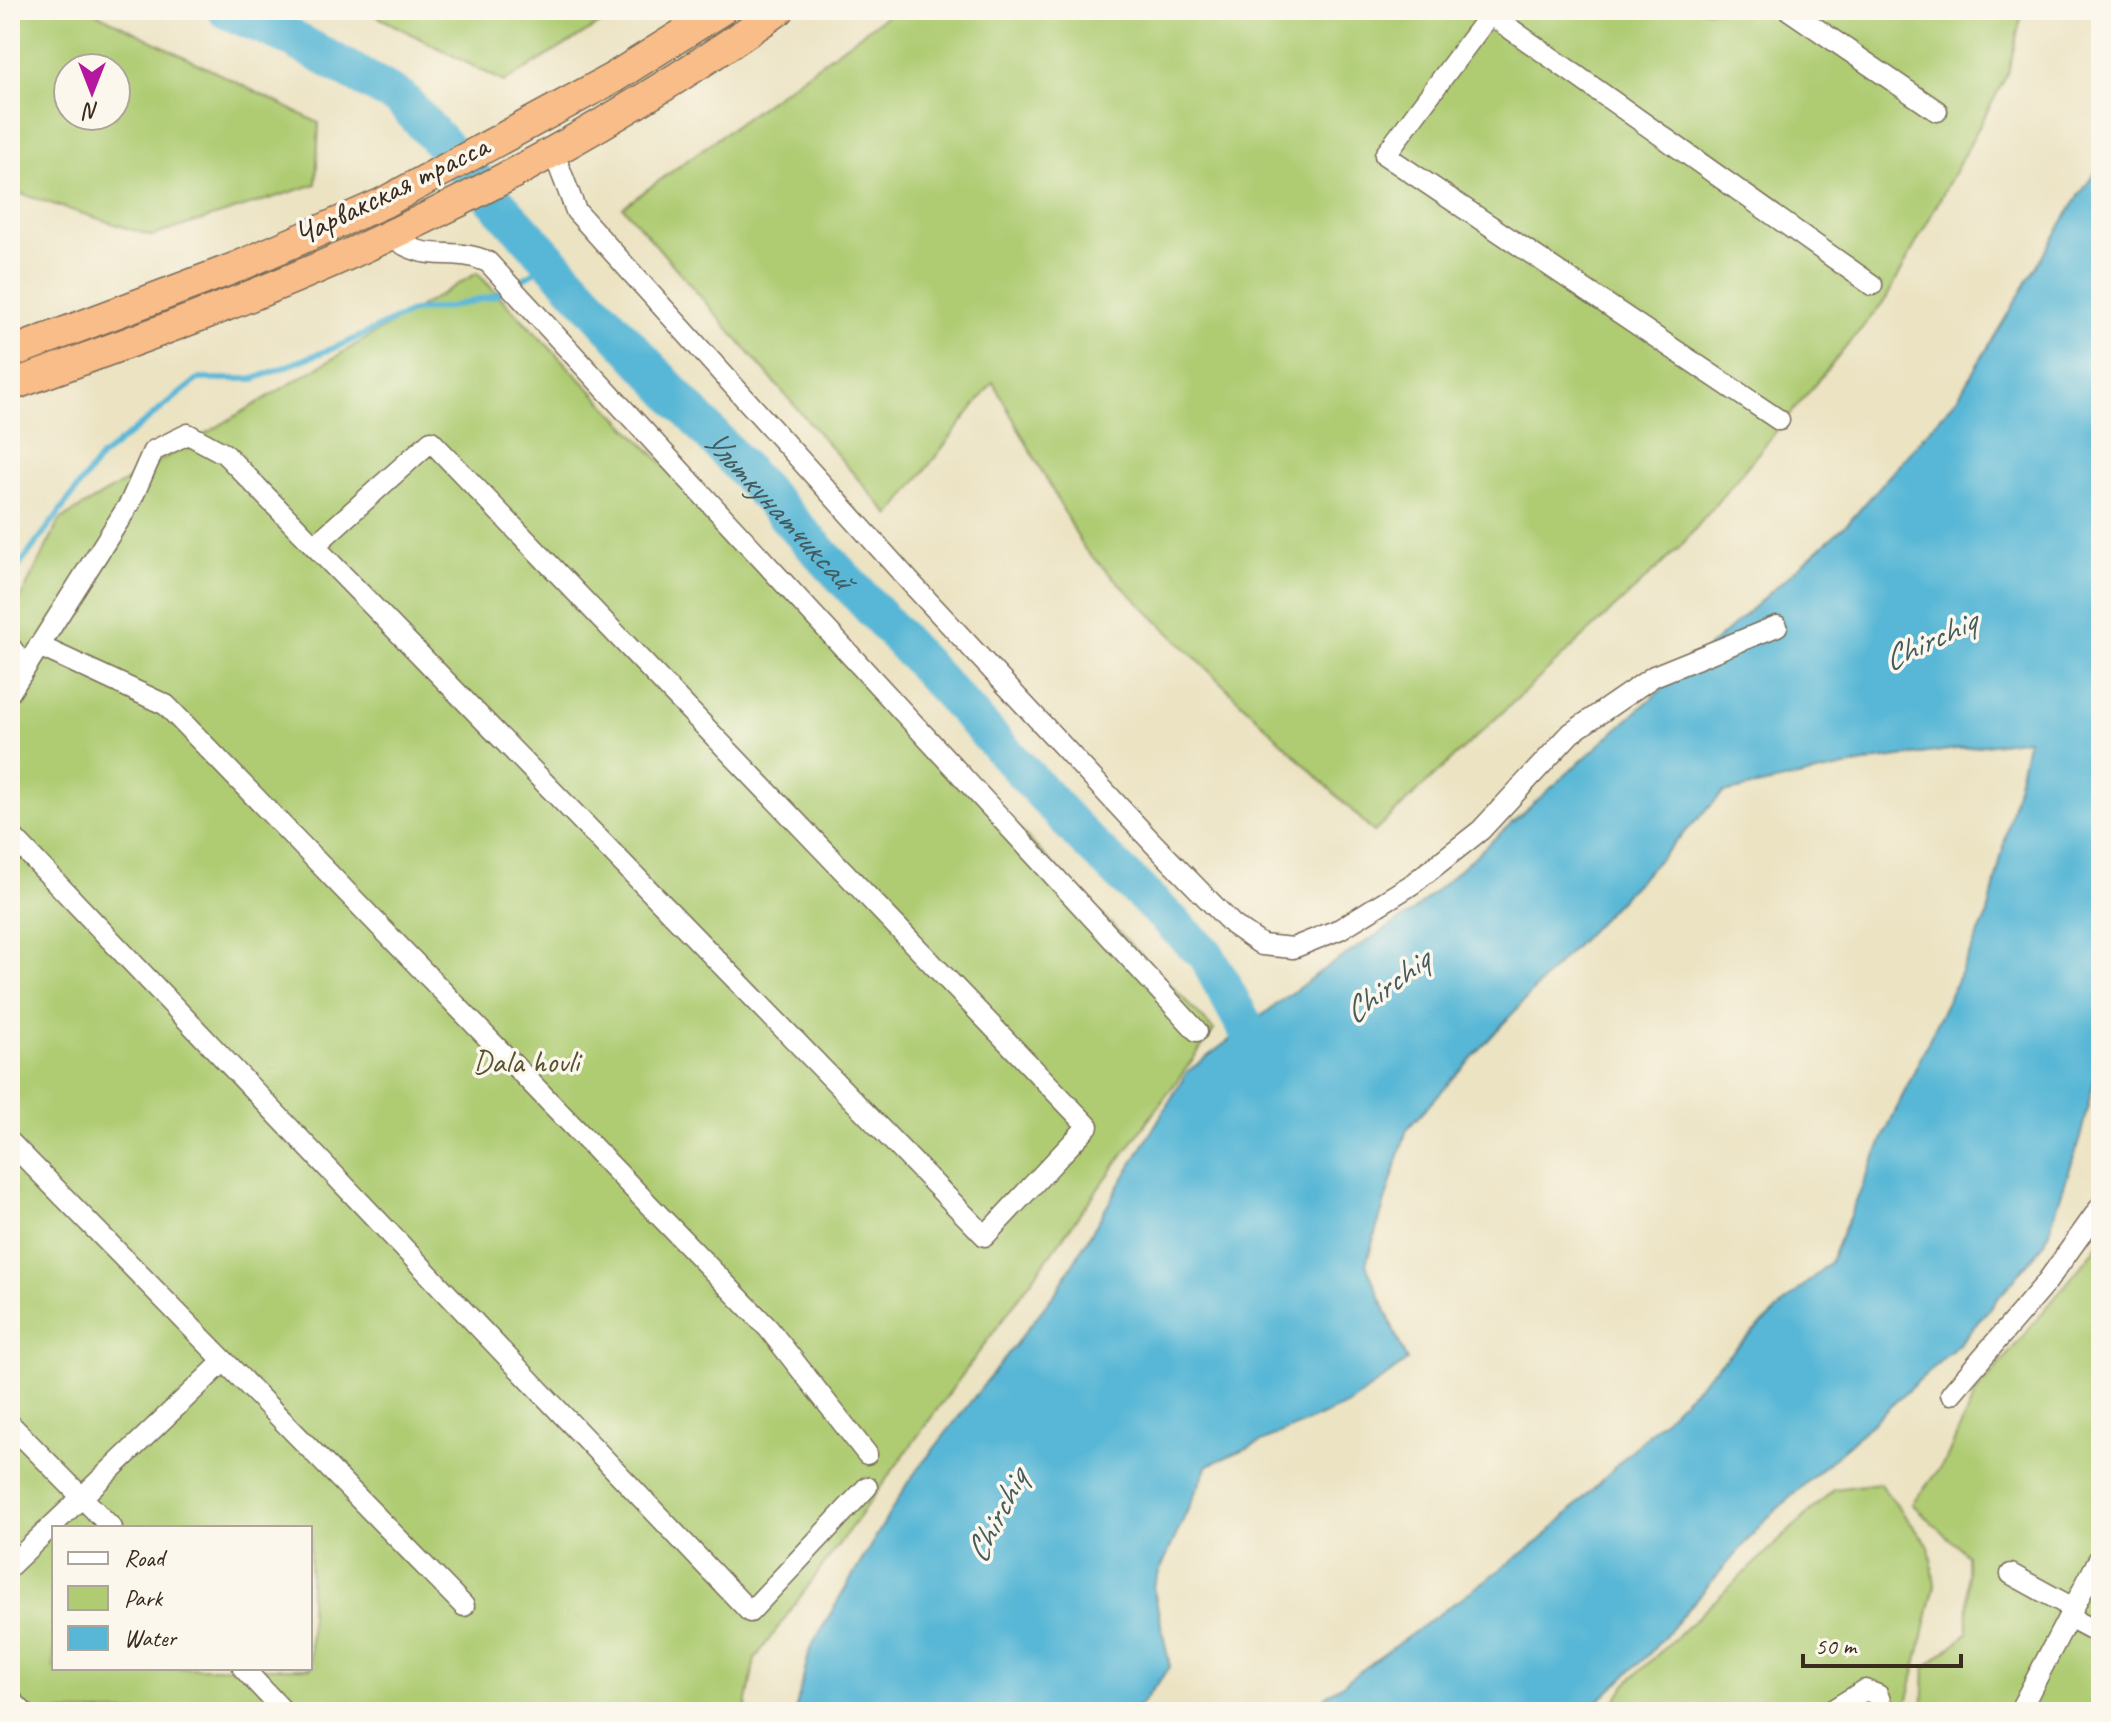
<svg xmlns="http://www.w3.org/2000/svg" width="2111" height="1722" viewBox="0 0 2111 1722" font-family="Caveat,sans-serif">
<rect width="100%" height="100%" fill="#fbf7ec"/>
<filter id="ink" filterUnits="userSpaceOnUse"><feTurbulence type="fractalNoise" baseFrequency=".0125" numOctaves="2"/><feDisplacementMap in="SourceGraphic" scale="16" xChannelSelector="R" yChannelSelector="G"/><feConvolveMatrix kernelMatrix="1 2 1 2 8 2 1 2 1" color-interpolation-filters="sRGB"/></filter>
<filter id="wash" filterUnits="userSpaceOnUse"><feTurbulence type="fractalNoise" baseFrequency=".006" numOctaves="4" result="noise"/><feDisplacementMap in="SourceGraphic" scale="32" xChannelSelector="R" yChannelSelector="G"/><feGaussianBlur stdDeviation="1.8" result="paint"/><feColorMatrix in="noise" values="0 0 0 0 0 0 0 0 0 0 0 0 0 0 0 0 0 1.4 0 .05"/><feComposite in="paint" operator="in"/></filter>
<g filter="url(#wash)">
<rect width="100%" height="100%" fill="#ece3c3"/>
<!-- green -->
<g fill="#afcc73" stroke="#757b48" stroke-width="2" fill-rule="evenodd">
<path d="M 10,10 L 90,10 L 319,123 L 316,184 L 152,236 L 12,191 L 10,188 ZM 116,68 L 116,116 L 68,116 L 68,68 Z"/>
<polygon points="365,10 623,10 504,82"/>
<polygon points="894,10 2023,10 2008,73 1886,299 1681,546 1374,832 1085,550 993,382 890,516 623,207"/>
<path d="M 477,273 L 1214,1030 L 755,1659 L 745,1712 L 10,1712 L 10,619 L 60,520 ZM 54,1528 L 310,1528 L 310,1668 L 54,1668 Z"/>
<polygon points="2101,1238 2101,1712 1923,1712 1925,1668 1968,1633 1967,1555 1912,1504 1946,1460 1975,1394 2096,1248"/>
<polygon points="1879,1483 1929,1546 1935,1585 1905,1712 1608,1712 1626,1684 1834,1489"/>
</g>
<!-- water -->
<polygon fill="#58b7d6" stroke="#4a707a" stroke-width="2" points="2101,163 2101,1051 2080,1138 2045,1243 1960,1343 1764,1521 1649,1654 1587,1712 1304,1712 1541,1540 1740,1344 1830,1262 1887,1129 1988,914 2028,739 1878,760 1723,793 1555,967 1407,1129 1366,1264 1407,1361 1349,1404 1208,1465 1153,1586 1170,1667 1135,1712 795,1712 810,1649 908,1482 1056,1292 1187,1072 1321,971 1411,913 1849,522 1958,397 2075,202"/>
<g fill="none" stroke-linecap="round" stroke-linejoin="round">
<!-- stream -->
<polyline stroke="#58b7d6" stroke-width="6" points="10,578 100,458 198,379 254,379 346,343 413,311 450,307 494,296 552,262"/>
<!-- river -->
<path stroke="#58b7d6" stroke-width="38" id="s1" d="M 226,10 L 289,37 L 400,98 L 1084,838 L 1206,955 L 1270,1072"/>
</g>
</g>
<g filter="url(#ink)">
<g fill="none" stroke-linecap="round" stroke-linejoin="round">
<!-- minor casing -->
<g stroke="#796b58" stroke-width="23">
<g id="minor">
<polyline points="1493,10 1385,155 1779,420"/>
<polyline points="1789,10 1937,111"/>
<polyline points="1491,15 1872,285"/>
<polyline points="553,151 576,211 912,584 1151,841 1233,925 1262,945 1293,948 1340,929 1411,885 1481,830 1571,733 1654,676 1777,626"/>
<path d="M 390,235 C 427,266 451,245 488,262 L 1197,1031"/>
<polyline points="10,646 24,666"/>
<polyline points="39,646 166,705 768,1328 867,1454"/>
<polyline points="10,692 130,503 153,451 188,434 225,454 985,1236 1088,1126 431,441 314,546"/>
<polyline points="10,834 750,1612 867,1487"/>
<polyline points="10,1142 464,1606"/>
<polyline points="1951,1394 2046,1283 2101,1206"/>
<polyline points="10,1424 112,1528"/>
<polyline points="10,1566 224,1361"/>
<polyline points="2011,1574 2073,1608"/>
<polyline points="2069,1617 2101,1634"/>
<polyline points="243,1668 284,1712"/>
<polyline points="10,1699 23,1712"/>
<polyline points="1829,1712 1865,1690 1878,1695 1884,1712"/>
<polyline points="2019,1712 2101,1555"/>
</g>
</g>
<!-- highway casing -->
<g stroke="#796b58" stroke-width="33">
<g id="highway">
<polyline points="10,353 237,267 383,203 613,78 721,10"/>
<path d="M 10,386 C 142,338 277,290 403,229 C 534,167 660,93 779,10"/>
</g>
</g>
<!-- minor -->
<use href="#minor" stroke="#fff" stroke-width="20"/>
<!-- highway -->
<use href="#highway" stroke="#f8bd89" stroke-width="30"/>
</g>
</g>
<g text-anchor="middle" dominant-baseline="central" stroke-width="7" stroke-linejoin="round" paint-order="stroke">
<!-- street labels -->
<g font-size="32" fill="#3b2a1e" stroke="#fbf7ec">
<text transform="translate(391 190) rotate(-26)">Чарвакская трасса</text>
</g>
<!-- park labels -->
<g font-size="32" fill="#585233" stroke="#fbf7ec">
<text x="526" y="1061">Dala hovli</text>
</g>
<!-- water labels -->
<g font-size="34" font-style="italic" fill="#455b5e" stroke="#fbf7ec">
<text stroke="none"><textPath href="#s1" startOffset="754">Ульткунатчиксай</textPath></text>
<text transform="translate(1929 640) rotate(-25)">Chirchiq</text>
<text transform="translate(1386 986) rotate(-37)">Chirchiq</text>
<text transform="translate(996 1516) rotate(-63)">Chirchiq</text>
</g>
</g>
<!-- margin -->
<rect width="2111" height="1722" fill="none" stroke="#fbf7ec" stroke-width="40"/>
<!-- legend -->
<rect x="52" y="1526" width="260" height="144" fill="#fbf7ec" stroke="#aea59a" stroke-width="2"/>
<rect x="68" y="1552" width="40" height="12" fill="#ffffff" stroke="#aea59a" stroke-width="2"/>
<text x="124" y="1566" font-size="24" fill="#3b2a1e">Road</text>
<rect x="68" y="1586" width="40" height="24" fill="#afcc73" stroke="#aea59a" stroke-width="2"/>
<text x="124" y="1606" font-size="24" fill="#3b2a1e">Park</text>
<rect x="68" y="1626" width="40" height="24" fill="#58b7d6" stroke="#aea59a" stroke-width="2"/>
<text x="124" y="1646" font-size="24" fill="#3b2a1e">Water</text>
<!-- north arrow -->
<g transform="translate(92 92) rotate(180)"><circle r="38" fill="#fbf7ec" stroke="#aea59a" stroke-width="2"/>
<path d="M0-6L14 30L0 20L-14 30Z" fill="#b5179e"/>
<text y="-12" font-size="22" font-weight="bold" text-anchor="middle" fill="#3b2a1e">N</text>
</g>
<!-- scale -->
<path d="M1803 1654v12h158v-12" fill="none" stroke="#3b2a1e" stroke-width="4"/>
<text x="1815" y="1654" font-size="24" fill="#3b2a1e" stroke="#fbf7ec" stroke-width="6" paint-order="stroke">50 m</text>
</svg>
